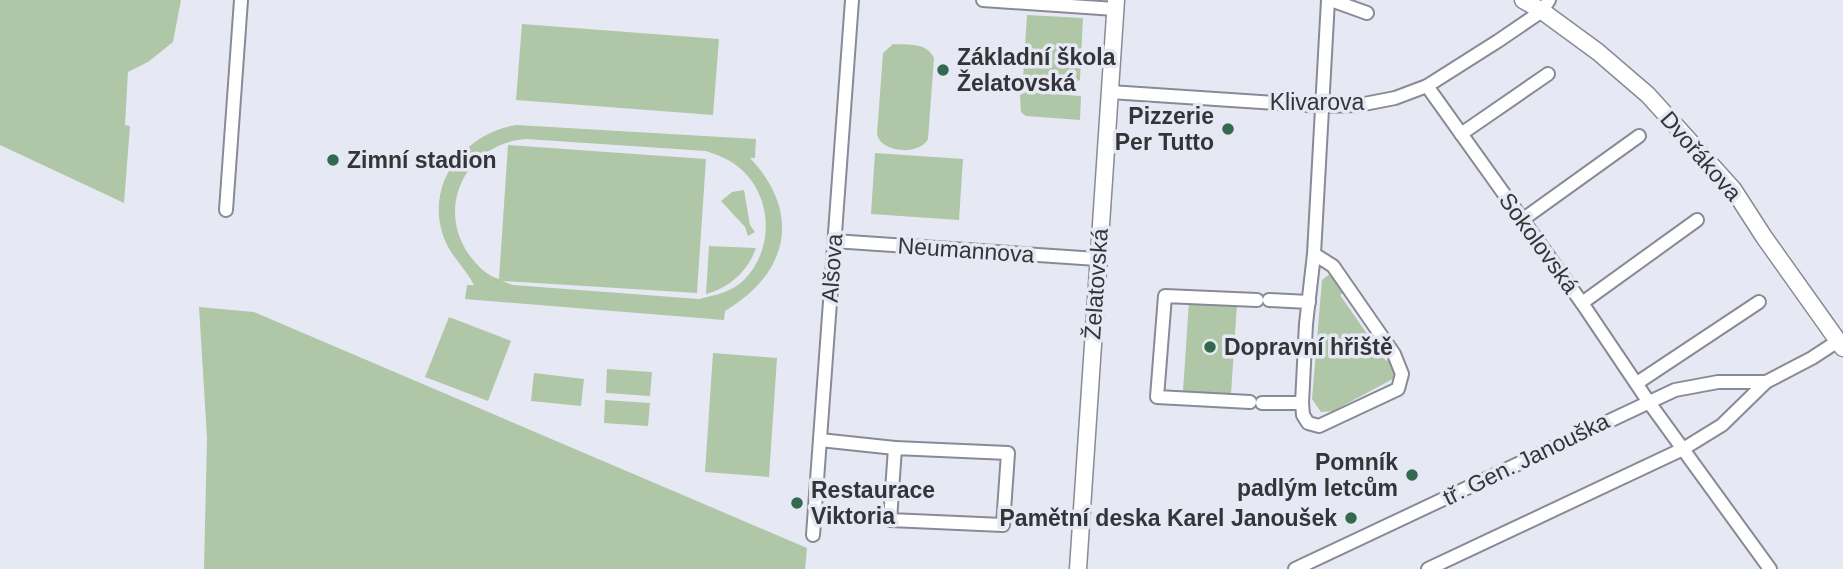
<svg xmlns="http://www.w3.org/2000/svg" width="1843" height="569" viewBox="0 0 1843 569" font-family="Arial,sans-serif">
<rect width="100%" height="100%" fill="#e6e9f4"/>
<!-- green -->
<g fill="#afc7a6" fill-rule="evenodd">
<polygon points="0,0 181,0 173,42 148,62 128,72 125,125 130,126 124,203 0,145"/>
<polygon points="1027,15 1083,18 1080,80 1075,82 1023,79"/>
<polygon points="522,24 719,39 713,115 516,100"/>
<path d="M 893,44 C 909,45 926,42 934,58 L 928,139 C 919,156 881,153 877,134 L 883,53 Z"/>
<polygon points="1026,92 1081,96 1080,120 1026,116 1021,112 1020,95"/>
<path d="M 516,125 L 756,139 L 755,158 L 750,158 C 802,213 789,273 725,311 L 724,320 L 465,299 L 467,285 L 474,285 C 467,271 455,260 447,245 C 421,190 460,134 516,125 ZM 526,139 L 706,151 C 721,156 733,161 744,172 C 773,201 773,251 744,280 C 732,292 715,295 699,299 L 513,285 L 502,281 L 697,293 L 706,159 L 508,145 L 499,279 C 487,276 478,266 470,256 C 434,207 467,143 526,139 Z"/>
<polygon points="875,153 963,159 959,220 871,214"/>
<polygon points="744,190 750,225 755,232 748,236 745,227 721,201 732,192"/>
<path d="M 709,246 L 756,248 C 748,271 729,288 706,294 Z"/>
<polygon points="1336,269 1349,289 1340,295 1386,361 1394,354 1402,374 1333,411 1321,412 1312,399 1322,280"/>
<polygon points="1189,301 1237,304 1231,394 1183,391"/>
<polygon points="199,307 254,312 807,548 805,569 204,569 207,438"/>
<polygon points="449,317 511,341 488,401 425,377"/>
<polygon points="713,353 777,358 769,477 705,472"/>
<polygon points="607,369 652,372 650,396 606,393"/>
<polygon points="534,373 584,379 581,406 531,401"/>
<polygon points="605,400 650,403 648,426 604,423"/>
</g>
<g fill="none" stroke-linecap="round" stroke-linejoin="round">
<!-- minor casing -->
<g stroke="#888b95" stroke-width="16">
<g id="minor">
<polyline points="983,0 1115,9"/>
<polyline points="1331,0 1367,13"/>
<polyline points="1427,86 1582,303 1648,401 1770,569"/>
<polyline points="1110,92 1323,106 1359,105 1395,98 1427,86 1498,41 1542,11 1549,0"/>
<polyline points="1461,134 1548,74"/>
<polyline points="226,210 241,0"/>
<polyline points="1522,220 1639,136"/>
<polyline points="834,241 1097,259"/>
<polyline points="1314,254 1333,266 1394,354 1402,374 1398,389 1319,426 1308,423 1303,415 1302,403 1306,324 1314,254 1328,0"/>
<polyline points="1269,300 1309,302"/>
<polyline points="1582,303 1697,220"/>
<polyline points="1637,383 1759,302"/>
<polyline points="1250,402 1157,397 1165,296 1257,300"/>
<polyline points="1262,403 1302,403"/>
<polyline points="820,440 895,448"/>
<polygon points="895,448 1008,453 1003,525 890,520"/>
<polyline points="813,535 852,0"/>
<polyline points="1295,569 1675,390 1718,382 1766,382"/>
<polyline points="1428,569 1683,449 1722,425 1766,382 1812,358 1838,341"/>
</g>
</g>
<!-- secondary casing -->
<g stroke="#888b95" stroke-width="19">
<g id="secondary">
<polyline points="1523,0 1542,11 1598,52 1648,95 1733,189 1764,237 1843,348"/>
<polyline points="1078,569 1116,0"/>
</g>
</g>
<!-- minor -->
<use href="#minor" stroke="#fff" stroke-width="12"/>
<!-- secondary -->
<use href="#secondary" stroke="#fff" stroke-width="16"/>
</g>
<!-- markers -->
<g fill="#33694f" stroke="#e6e9f4" stroke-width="2.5">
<circle cx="943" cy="70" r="7"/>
<circle cx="1228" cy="129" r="7"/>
<circle cx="333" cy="160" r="7"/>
<circle cx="1210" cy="347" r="7"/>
<circle cx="1412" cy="475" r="7"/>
<circle cx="797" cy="503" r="7"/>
<circle cx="1351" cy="518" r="7"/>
</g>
<g text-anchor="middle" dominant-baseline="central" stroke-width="7" stroke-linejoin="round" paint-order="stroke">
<!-- poi labels -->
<g font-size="23" font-weight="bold" fill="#343539" stroke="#e6e9f4" text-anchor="start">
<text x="957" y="57">Základní škola<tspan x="957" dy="26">Želatovská</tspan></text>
<text x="1214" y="116" text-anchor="end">Pizzerie<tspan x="1214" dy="26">Per Tutto</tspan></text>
<text x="347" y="160">Zimní stadion</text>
<text x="1224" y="347">Dopravní hřiště</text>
<text x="1398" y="462" text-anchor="end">Pomník<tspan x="1398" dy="26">padlým letcům</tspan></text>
<text x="811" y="490">Restaurace<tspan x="811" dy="26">Viktoria</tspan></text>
<text x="1337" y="518" text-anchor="end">Pamětní deska Karel Janoušek</text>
</g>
<!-- street labels -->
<g font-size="23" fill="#343539" stroke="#e6e9f4">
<text x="1317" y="102">Klivarova</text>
<text transform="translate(1701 156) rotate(49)">Dvořákova</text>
<text transform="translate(1539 243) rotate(54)">Sokolovská</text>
<text transform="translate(966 250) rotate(4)">Neumannova</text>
<text transform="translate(832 268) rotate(-86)">Alšova</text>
<text transform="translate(1096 284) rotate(-86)">Želatovská</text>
<text transform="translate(1526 459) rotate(-26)">tř. Gen. Janouška</text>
</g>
</g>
</svg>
